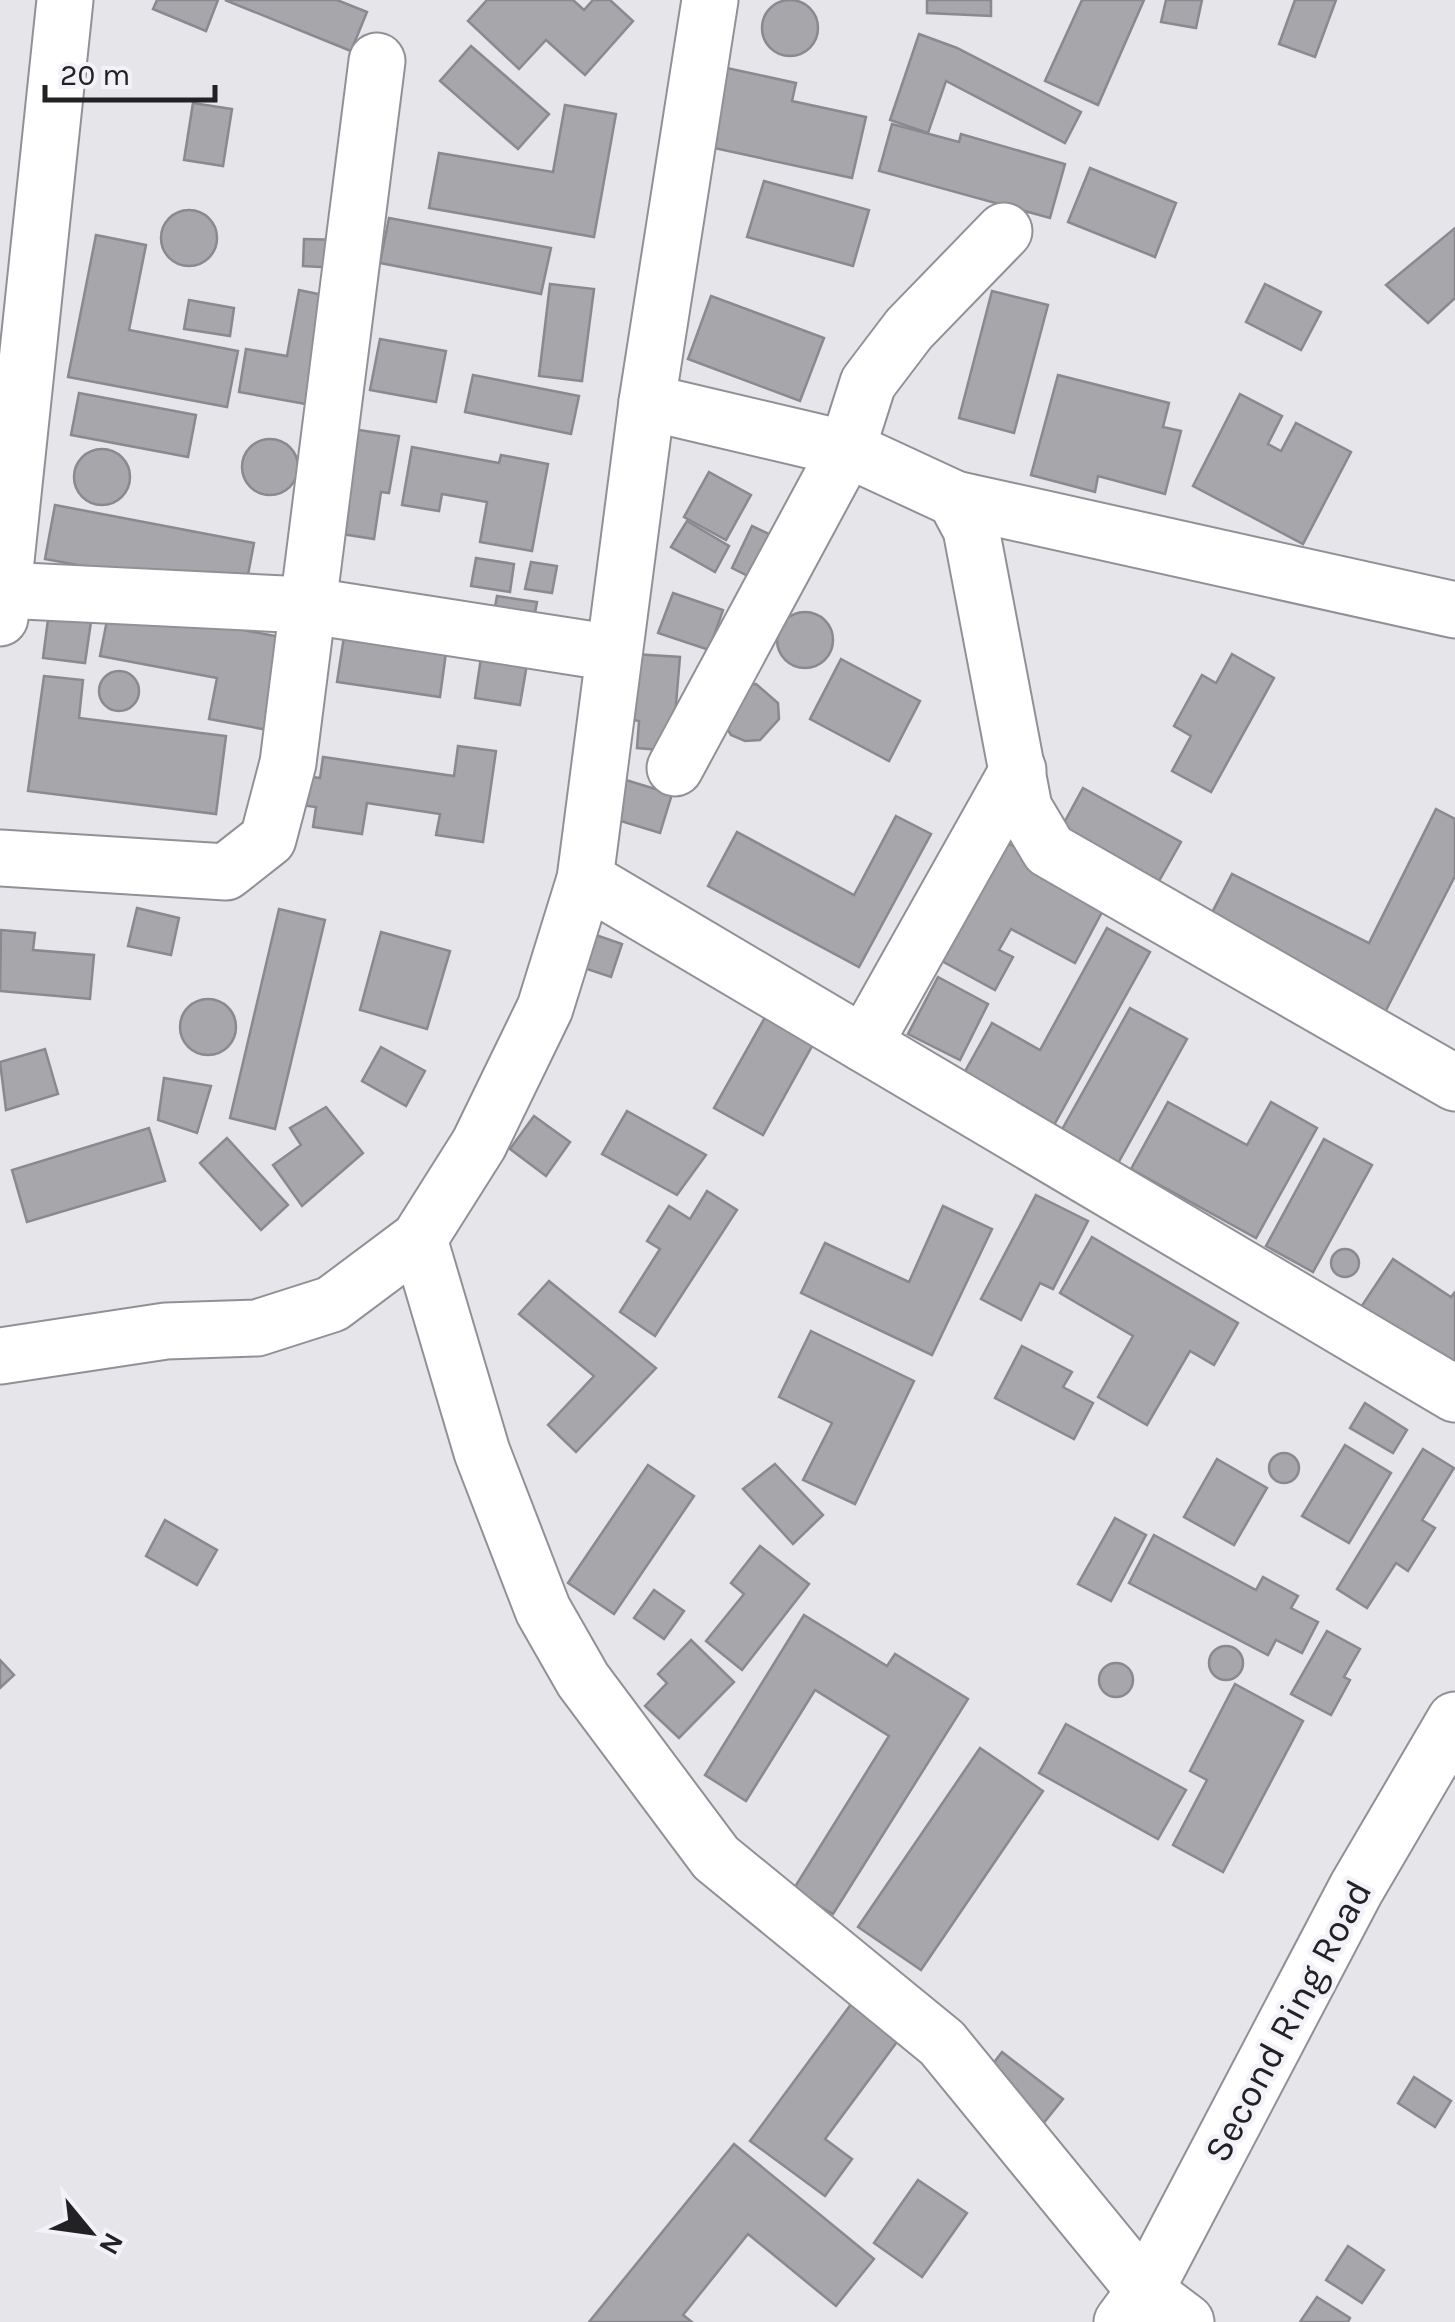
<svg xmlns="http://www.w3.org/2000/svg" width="1455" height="2322" viewBox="0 0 1455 2322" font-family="Karla,sans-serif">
<rect width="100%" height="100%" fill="#e5e5ea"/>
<!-- building -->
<g fill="#a6a6ab" stroke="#8a898f" stroke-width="2.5">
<circle cx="790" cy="28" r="28"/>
<polygon points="157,0 218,0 206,31 153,9"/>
<polygon points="225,0 337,0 367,12 351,51"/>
<polygon points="487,0 573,0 584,10 593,0 610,0 633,21 585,75 546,40 519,69 468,21"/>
<polygon points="927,0 991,0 991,16 927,13"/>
<polygon points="1082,0 1144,0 1098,105 1045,81"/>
<polygon points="1166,0 1202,0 1196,28 1161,22"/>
<polygon points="1295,0 1336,0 1315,57 1279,44"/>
<polygon points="919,34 957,48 1081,112 1065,143 946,81 928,133 890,120"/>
<polygon points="471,46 549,114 518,149 440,81"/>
<polygon points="722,67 796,83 792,101 866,117 852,178 705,146"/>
<polygon points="193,103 232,109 223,166 184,160"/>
<polygon points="565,105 616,114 594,237 429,208 439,153 553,172"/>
<polygon points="892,124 959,142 961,134 1065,164 1050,218 879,171"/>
<polygon points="1090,168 1176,203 1155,257 1068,222"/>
<polygon points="764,181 869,210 853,266 747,237"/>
<circle cx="189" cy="238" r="28"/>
<polygon points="389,218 551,248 541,294 380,263"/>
<polygon points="1455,228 1455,298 1428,323 1386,285"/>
<polygon points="96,235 146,245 129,330 238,351 227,407 68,377"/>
<polygon points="304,239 340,240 339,268 303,266"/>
<polygon points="550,284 594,289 582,381 539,376"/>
<polygon points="1265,284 1321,312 1301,350 1246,322"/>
<polygon points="299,290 337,298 317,406 239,392 246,349 287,356"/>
<polygon points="992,291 1048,305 1014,433 959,418"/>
<polygon points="711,296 824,338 800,401 688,359"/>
<polygon points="189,300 234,308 230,336 184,329"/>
<polygon points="380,339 446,351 436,402 370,390"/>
<polygon points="473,375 579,396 571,434 465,412"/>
<polygon points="1058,375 1169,403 1163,427 1181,431 1165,494 1098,476 1095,492 1031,475"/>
<polygon points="79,393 196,415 188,457 71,435"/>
<polygon points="1240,394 1282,416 1268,444 1281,451 1296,423 1351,452 1303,544 1193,486"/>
<polygon points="339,427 399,436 389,493 381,492 374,539 322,531"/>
<circle cx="270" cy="467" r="28"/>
<polygon points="412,447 499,463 501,455 548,464 532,551 480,542 487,502 442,494 439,511 402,505"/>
<circle cx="102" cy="477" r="28"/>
<polygon points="709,472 751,495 726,540 684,517"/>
<polygon points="55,505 254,543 244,596 45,559"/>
<polygon points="687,521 729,546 715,572 671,547"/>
<polygon points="752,526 771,535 750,577 732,568"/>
<polygon points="476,558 514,564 510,592 471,586"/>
<polygon points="531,562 557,566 552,593 525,589"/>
<polygon points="673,593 723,610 709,650 658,633"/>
<polygon points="51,596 94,601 85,663 43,658"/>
<polygon points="497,596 537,602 532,629 492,623"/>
<polygon points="110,605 291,639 273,731 209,719 217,678 100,656"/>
<circle cx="805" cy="640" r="28"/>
<polygon points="345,630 447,645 440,697 337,682"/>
<polygon points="482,651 528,658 520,705 475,698"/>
<polygon points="634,654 680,657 672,751 637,748 639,721 628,719"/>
<polygon points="1232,654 1274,678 1211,792 1172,771 1191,736 1174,726 1202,675 1216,683"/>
<polygon points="841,659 920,701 889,761 810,719"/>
<circle cx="119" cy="691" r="20"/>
<polygon points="44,676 83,680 79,718 226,736 216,814 28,791"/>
<polygon points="756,684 778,703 779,719 760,740 745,741 731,735 723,722 741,685"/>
<polygon points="458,746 496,751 483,842 436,835 440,814 367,803 362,834 313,827 316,807 300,805 304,776 320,778 323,757 454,776"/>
<polygon points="616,777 672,794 660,833 604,816"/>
<polygon points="1083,788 1181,842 1155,888 1058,834"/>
<polygon points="1436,809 1455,819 1455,876 1382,1018 1204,928 1232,874 1369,943"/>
<polygon points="896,816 931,834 859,967 708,886 737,832 854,895"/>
<polygon points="992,835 1110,897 1075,963 1011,929 999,950 1013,957 995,990 929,954"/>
<polygon points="137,908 179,918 171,955 128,946"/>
<polygon points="279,909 325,920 275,1129 230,1118"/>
<polygon points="1107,928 1150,952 1054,1125 963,1075 992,1023 1040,1050"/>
<polygon points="1,930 35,933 33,950 94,955 90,999 0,991"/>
<polygon points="381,932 450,951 427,1029 360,1010"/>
<polygon points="587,932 622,944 611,977 575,965"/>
<polygon points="938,977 988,1004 960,1060 908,1034"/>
<circle cx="208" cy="1027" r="28"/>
<polygon points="1130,1008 1187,1039 1117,1165 1060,1133"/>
<polygon points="768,1012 816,1039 763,1135 714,1108"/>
<polygon points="381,1047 425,1071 406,1106 362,1081"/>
<polygon points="45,1049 58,1094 6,1110 0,1062"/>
<polygon points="164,1078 211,1086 197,1133 158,1120"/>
<polygon points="1168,1102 1247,1145 1271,1102 1317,1128 1256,1238 1131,1169"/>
<polygon points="326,1107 363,1153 302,1206 273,1165 301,1145 290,1128"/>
<polygon points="627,1111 706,1155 677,1195 602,1154"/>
<polygon points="534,1116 570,1142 546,1176 510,1149"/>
<polygon points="149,1128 165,1181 27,1222 12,1170"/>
<polygon points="227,1138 288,1205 261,1230 200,1163"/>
<polygon points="1324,1139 1372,1165 1313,1272 1266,1246"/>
<polygon points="707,1191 737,1210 655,1336 620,1312 660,1249 647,1241 669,1206 690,1219"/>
<polygon points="1036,1195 1088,1221 1053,1289 1040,1283 1021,1320 981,1299"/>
<polygon points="943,1206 992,1229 932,1355 801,1293 825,1243 909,1282"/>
<polygon points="1092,1237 1238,1323 1214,1365 1190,1351 1147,1425 1098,1397 1133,1336 1060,1293"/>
<circle cx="1345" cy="1263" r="14"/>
<polygon points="1393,1259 1451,1297 1455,1292 1455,1368 1359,1310"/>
<polygon points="549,1281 656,1368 576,1452 548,1425 594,1376 519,1314"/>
<polygon points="811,1331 914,1381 855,1504 803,1480 832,1423 779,1397"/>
<polygon points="1022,1346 1072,1372 1063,1387 1093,1403 1074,1439 995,1398"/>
<polygon points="1365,1403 1407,1430 1393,1453 1350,1428"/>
<polygon points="1345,1445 1391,1473 1349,1543 1302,1516"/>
<polygon points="1423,1449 1454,1468 1422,1520 1435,1528 1408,1571 1396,1563 1367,1608 1337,1589"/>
<circle cx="1284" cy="1468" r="15"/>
<polygon points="1217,1459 1267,1488 1234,1545 1184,1517"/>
<polygon points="775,1464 823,1515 793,1544 743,1489"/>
<polygon points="648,1465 694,1496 614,1614 568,1583"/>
<polygon points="1115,1518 1146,1535 1111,1601 1078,1584"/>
<polygon points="165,1520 217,1550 197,1585 146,1556"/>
<polygon points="1154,1535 1256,1590 1263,1577 1298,1596 1291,1608 1318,1622 1302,1653 1276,1640 1268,1655 1129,1583"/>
<polygon points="760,1546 809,1584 742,1670 706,1641 744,1594 731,1583"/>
<polygon points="654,1590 684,1611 664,1639 634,1618"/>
<polygon points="804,1615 887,1666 895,1654 968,1699 833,1914 793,1890 889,1736 815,1690 746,1801 705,1775"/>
<polygon points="1327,1631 1360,1649 1344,1677 1350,1680 1331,1715 1291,1694"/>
<polygon points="691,1640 734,1682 679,1738 645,1706 667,1683 658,1674"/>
<circle cx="1226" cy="1663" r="17"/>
<polygon points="0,1660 14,1675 0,1688"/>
<circle cx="1116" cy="1680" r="17"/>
<polygon points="1235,1684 1303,1721 1223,1872 1173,1845 1207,1780 1190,1771"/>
<polygon points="1066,1724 1186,1790 1158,1839 1039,1773"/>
<polygon points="980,1748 1043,1791 921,1970 858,1927"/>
<polygon points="863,1988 911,2023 825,2139 852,2159 825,2196 750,2141"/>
<polygon points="1002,2052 1063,2099 1038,2130 979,2082"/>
<polygon points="1414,2077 1451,2101 1435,2127 1398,2103"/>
<polygon points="734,2144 874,2259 836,2306 748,2234 683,2315 692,2322 589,2322"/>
<polygon points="918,2180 967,2213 922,2277 874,2243"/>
<polygon points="1348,2246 1384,2270 1362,2303 1326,2280"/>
<polygon points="1317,2297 1350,2318 1348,2322 1300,2322"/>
</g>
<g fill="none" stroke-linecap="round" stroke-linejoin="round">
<!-- minor casing -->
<g stroke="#909096" stroke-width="59">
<g id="minor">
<polyline points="647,402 847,449 955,499 971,529 1024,808 1049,850 1455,1083"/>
<polyline points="955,499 1455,610"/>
<polyline points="3,590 305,605 613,653"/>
<polyline points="0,618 65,0"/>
<polyline points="675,768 847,449 868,383 909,329 1004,231"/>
<polyline points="0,858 226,872 268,839 288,763 377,61"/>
<polyline points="585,879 1455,1394"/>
<polyline points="864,1044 1018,770"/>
<polyline points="419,1239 482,1452 543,1610 583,1680 716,1858 942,2043 1145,2291 1186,2322"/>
<polyline points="0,1356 166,1331 257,1328 332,1304 419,1239 479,1144 545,1008 585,879 647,402 710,0"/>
<polyline points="1122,2322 1145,2291 1356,1889 1455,1720"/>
</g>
</g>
<!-- minor -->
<use href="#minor" stroke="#fff" stroke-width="55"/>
</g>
<g text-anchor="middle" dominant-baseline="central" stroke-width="9" stroke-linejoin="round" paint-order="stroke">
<!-- street labels -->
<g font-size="38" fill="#222224" stroke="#f2f2f8">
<text transform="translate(1288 2021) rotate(-62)">Second Ring Road</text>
</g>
</g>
<!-- north arrow -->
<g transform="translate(90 2232) rotate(119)" stroke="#f2f2f8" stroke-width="8" paint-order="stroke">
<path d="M0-8L18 38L0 25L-18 38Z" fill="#222224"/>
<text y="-15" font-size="28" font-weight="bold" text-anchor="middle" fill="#222224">N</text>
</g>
<!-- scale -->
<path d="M45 85v15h170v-15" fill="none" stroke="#222224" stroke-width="5"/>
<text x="60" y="85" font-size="30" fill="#222224" stroke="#f2f2f8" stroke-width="8" paint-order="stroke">20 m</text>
</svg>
